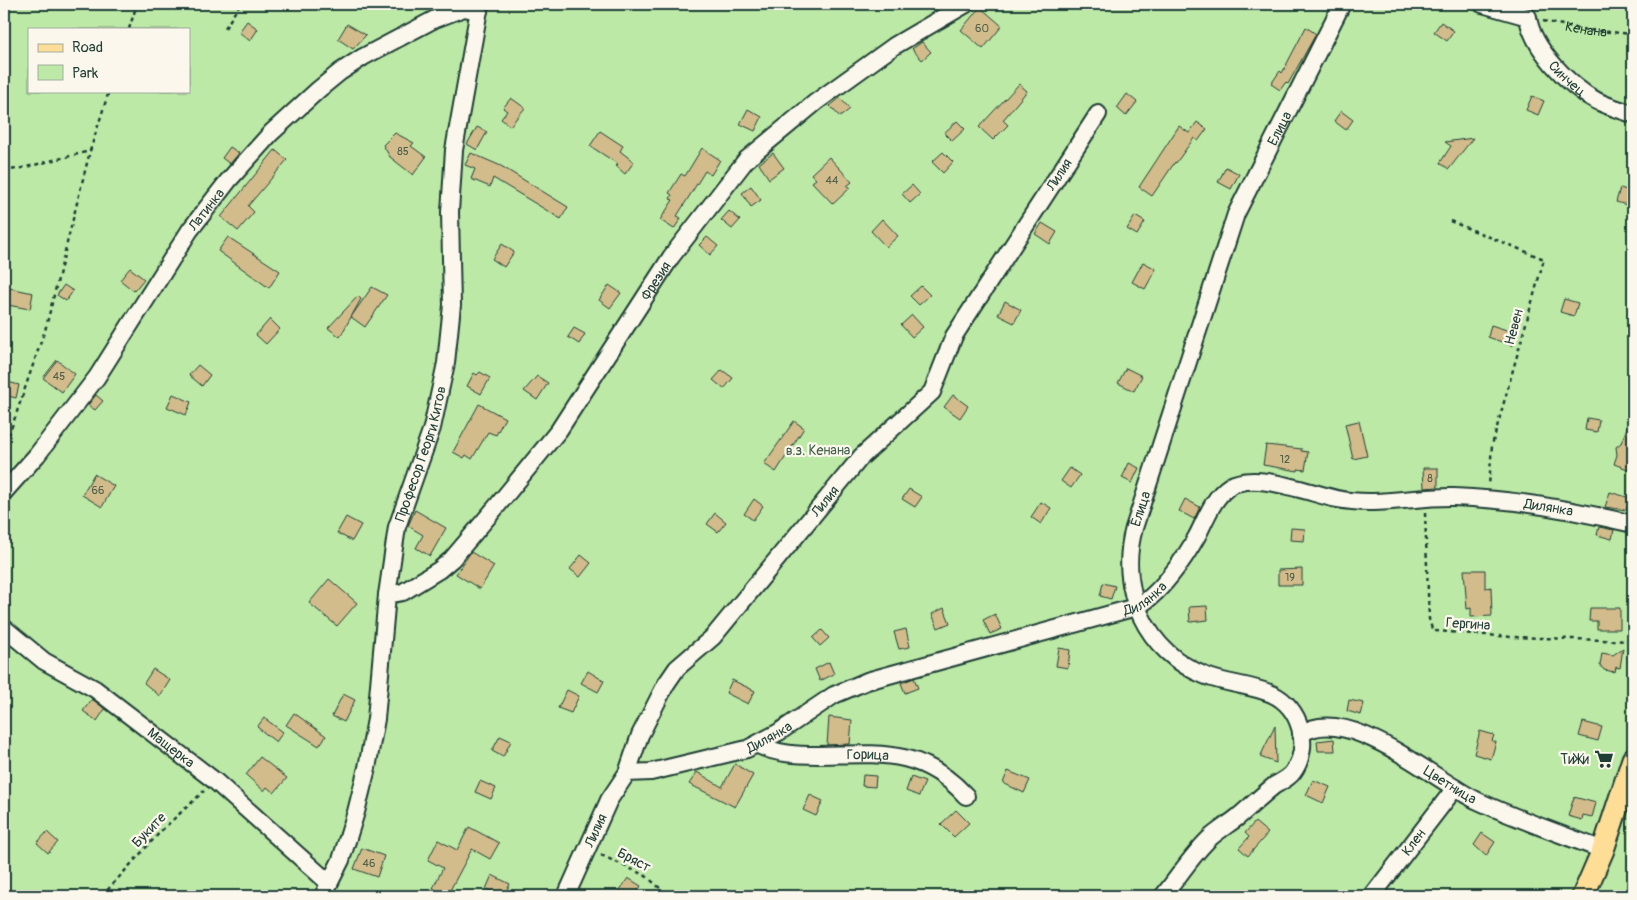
<svg xmlns="http://www.w3.org/2000/svg" width="1637" height="900" viewBox="0 0 1637 900" font-family="Pangolin,sans-serif">
<rect width="100%" height="100%" fill="#efe5cf"/>
<filter id="ink" filterUnits="userSpaceOnUse"><feTurbulence type="fractalNoise" baseFrequency=".02" numOctaves="2"/><feDisplacementMap in="SourceGraphic" scale="10" xChannelSelector="R" yChannelSelector="G"/><feConvolveMatrix kernelMatrix="1 2 1 2 8 2 1 2 1" color-interpolation-filters="sRGB"/></filter>
<g filter="url(#ink)">
<!-- green -->
<path fill="#bde9a7" stroke="#6e936e" fill-rule="evenodd" d="M 4,4 L 1633,4 L 1633,896 L 4,896 ZM 29,29 L 189,29 L 189,91 L 29,91 Z"/>
<!-- building -->
<g fill="#d3bc8b" stroke="#1f3d34">
<polygon points="980,7 1002,26 983,49 961,30"/>
<polygon points="247,21 258,29 250,41 239,32"/>
<polygon points="1441,22 1454,31 1447,41 1434,32"/>
<polygon points="347,24 366,35 353,49 338,39"/>
<polygon points="1306,27 1316,34 1288,84 1286,82 1280,90 1271,84 1280,71 1282,73"/>
<polygon points="922,42 931,52 922,60 912,49"/>
<polygon points="1019,84 1027,91 1003,120 1008,125 993,140 979,127"/>
<polygon points="1127,94 1137,102 1126,116 1117,108"/>
<polygon points="1532,96 1544,101 1538,115 1526,110"/>
<polygon points="511,98 525,108 510,126 501,119 507,111 503,108"/>
<polygon points="840,98 850,109 840,117 830,106"/>
<polygon points="748,109 762,117 755,131 740,124"/>
<polygon points="1341,111 1353,120 1346,130 1334,121"/>
<polygon points="957,121 965,129 952,141 944,133"/>
<polygon points="1197,122 1207,129 1198,141 1194,138 1176,163 1175,162 1152,196 1139,187 1179,126 1189,133"/>
<polygon points="477,127 487,132 477,150 467,144"/>
<polygon points="600,131 623,146 620,151 634,162 625,174 616,166 618,164 590,146"/>
<polygon points="395,133 414,143 411,146 426,157 413,175 390,157 383,145"/>
<polygon points="1473,138 1449,169 1440,163 1451,146 1445,142"/>
<polygon points="230,147 239,153 230,164 222,158"/>
<polygon points="702,148 720,160 711,175 705,171 677,216 681,218 674,229 660,220 673,200 670,199 672,195 669,193 681,174 685,176"/>
<polygon points="275,150 287,160 248,206 254,212 238,231 221,217"/>
<polygon points="943,152 953,162 943,173 932,162"/>
<polygon points="471,153 501,166 568,207 561,219 493,178 490,187 471,179 475,169 465,165"/>
<polygon points="773,153 784,168 769,179 759,164"/>
<polygon points="829,157 852,182 847,186 850,188 833,204 812,182 816,179 811,174"/>
<polygon points="1226,167 1239,174 1231,189 1218,182"/>
<polygon points="912,185 920,194 910,203 902,194"/>
<polygon points="751,186 761,200 751,207 742,193"/>
<polygon points="1620,188 1631,191 1627,205 1616,202"/>
<polygon points="729,211 740,220 732,229 721,220"/>
<polygon points="1135,216 1145,222 1137,235 1127,229"/>
<polygon points="882,219 898,236 886,247 871,231"/>
<polygon points="1042,223 1057,232 1050,244 1035,234"/>
<polygon points="228,237 280,271 269,288 218,251"/>
<polygon points="707,237 718,246 710,255 699,245"/>
<polygon points="502,244 514,252 504,267 492,259"/>
<polygon points="1143,262 1156,269 1145,289 1132,282"/>
<polygon points="130,268 144,279 134,291 120,280"/>
<polygon points="64,285 73,291 66,301 57,295"/>
<polygon points="609,285 621,293 610,308 599,300"/>
<polygon points="921,286 930,295 919,305 910,296"/>
<polygon points="372,287 387,295 365,327 351,317"/>
<polygon points="10,288 33,293 30,309 7,305"/>
<polygon points="358,296 361,299 340,337 328,328"/>
<polygon points="1564,299 1578,303 1574,316 1560,312"/>
<polygon points="1005,301 1021,310 1014,323 998,315"/>
<polygon points="912,315 923,327 912,337 901,325"/>
<polygon points="270,319 280,329 266,344 256,335"/>
<polygon points="1491,325 1516,333 1513,346 1488,337"/>
<polygon points="574,328 585,334 579,344 568,337"/>
<polygon points="57,360 75,374 62,392 43,378"/>
<polygon points="198,365 210,375 202,386 189,375"/>
<polygon points="1126,368 1142,376 1134,391 1118,383"/>
<polygon points="722,370 733,378 724,389 713,380"/>
<polygon points="480,372 490,378 481,394 467,386 474,373 477,375"/>
<polygon points="537,376 548,383 537,400 524,391"/>
<polygon points="4,381 19,385 16,398 4,395"/>
<polygon points="173,394 191,402 186,415 167,407"/>
<polygon points="96,395 103,401 95,410 88,405"/>
<polygon points="953,395 968,406 960,418 944,407"/>
<polygon points="479,404 505,418 496,435 488,432 472,459 466,455 464,458 453,452"/>
<polygon points="1632,415 1633,415 1633,471 1614,464 1617,455 1616,447 1621,443"/>
<polygon points="1587,418 1599,420 1597,432 1585,430"/>
<polygon points="794,421 804,428 776,472 764,464"/>
<polygon points="1359,421 1367,456 1353,459 1345,424"/>
<polygon points="1266,445 1302,449 1301,451 1308,452 1305,470 1298,469 1298,471 1263,465"/>
<polygon points="1129,463 1139,468 1132,483 1122,478"/>
<polygon points="1070,468 1080,475 1071,488 1061,481"/>
<polygon points="1423,468 1438,468 1438,487 1424,488"/>
<polygon points="94,474 114,486 102,507 82,495"/>
<polygon points="909,489 922,497 915,507 902,499"/>
<polygon points="1610,492 1630,498 1626,510 1605,507"/>
<polygon points="754,499 763,506 753,520 744,514"/>
<polygon points="1185,499 1200,507 1194,519 1179,511"/>
<polygon points="1041,502 1051,508 1041,524 1031,517"/>
<polygon points="415,510 446,528 430,556 416,548 423,535 408,526"/>
<polygon points="715,513 726,522 718,532 707,524"/>
<polygon points="346,517 361,525 352,541 337,533"/>
<polygon points="1599,527 1614,530 1612,539 1597,535"/>
<polygon points="1291,528 1305,529 1304,541 1290,540"/>
<polygon points="471,552 494,566 480,589 456,574"/>
<polygon points="581,555 591,563 580,577 570,569"/>
<polygon points="1302,569 1302,585 1278,585 1278,570"/>
<polygon points="1464,570 1485,570 1485,588 1491,587 1492,616 1471,617 1471,608 1467,609"/>
<polygon points="329,579 357,603 337,626 309,603"/>
<polygon points="1103,583 1115,586 1111,599 1100,596"/>
<polygon points="1207,606 1208,620 1190,622 1189,607"/>
<polygon points="944,608 950,623 938,628 932,614"/>
<polygon points="1590,608 1620,608 1620,629 1597,629 1597,621 1589,621"/>
<polygon points="995,614 1002,629 990,634 983,620"/>
<polygon points="906,629 910,647 899,649 894,632"/>
<polygon points="822,630 829,638 820,646 813,638"/>
<polygon points="1059,648 1070,650 1068,668 1056,666"/>
<polygon points="1623,648 1620,668 1616,667 1615,672 1604,670 1600,665 1602,653 1613,655"/>
<polygon points="829,662 834,674 820,681 815,669"/>
<polygon points="153,669 170,680 160,696 144,683"/>
<polygon points="588,671 604,681 598,692 581,683"/>
<polygon points="914,678 918,688 905,693 901,683"/>
<polygon points="732,680 755,691 748,704 726,693"/>
<polygon points="567,690 579,696 571,713 558,708"/>
<polygon points="343,694 355,700 344,722 332,716"/>
<polygon points="92,699 105,709 97,721 83,711"/>
<polygon points="1349,700 1364,703 1361,715 1347,711"/>
<polygon points="294,713 326,736 319,746 286,725"/>
<polygon points="829,717 852,720 850,744 827,745"/>
<polygon points="264,718 283,732 276,742 257,727"/>
<polygon points="1583,722 1602,727 1598,741 1579,736"/>
<polygon points="1275,726 1276,763 1260,757"/>
<polygon points="1480,731 1494,735 1492,741 1496,742 1491,759 1474,754"/>
<polygon points="500,736 511,741 503,757 492,751"/>
<polygon points="1334,739 1335,751 1318,751 1317,741"/>
<polygon points="260,757 287,778 274,793 267,787 264,791 246,775"/>
<polygon points="735,764 753,775 735,807 689,784 697,772 722,787"/>
<polygon points="1008,771 1030,780 1024,793 1003,783"/>
<polygon points="863,775 876,776 875,787 862,786"/>
<polygon points="911,777 925,782 919,796 906,791"/>
<polygon points="1313,780 1330,787 1323,803 1306,795"/>
<polygon points="480,781 496,788 491,799 475,792"/>
<polygon points="810,795 823,801 816,816 803,810"/>
<polygon points="1574,797 1596,803 1592,817 1583,815 1582,820 1568,816"/>
<polygon points="956,810 969,823 954,837 941,824"/>
<polygon points="1255,822 1268,833 1248,856 1239,848 1249,837 1245,833"/>
<polygon points="469,827 499,843 490,859 472,849 447,896 433,888 443,868 428,860 438,840 457,850"/>
<polygon points="47,832 58,842 48,853 37,843"/>
<polygon points="1482,833 1495,842 1486,856 1474,845"/>
<polygon points="362,848 384,856 377,877 354,869"/>
<polygon points="492,875 510,884 504,896 486,889"/>
<polygon points="628,878 641,886 635,896 616,896"/>
</g>
<g fill="none" stroke-linecap="round" stroke-linejoin="round">
<!-- minor casing -->
<g stroke="#1f3d34" stroke-width="20">
<g id="minor">
<path id="s2" d="M 1482,4 L 1528,17 C 1532,48 1570,87 1597,101 C 1609,107 1621,110 1633,114"/>
<path id="s3" d="M 4,492 L 37,455 L 97,377 L 190,230 L 228,181 L 271,133 L 318,90 L 340,72 L 363,57 L 435,19 L 464,8 L 479,11"/>
<path id="s4" d="M 387,595 L 403,592 L 439,570 L 452,559 L 497,506 L 559,430 L 671,257 L 746,160 L 816,102 L 894,46 L 966,4"/>
<path id="s5" d="M 4,628 L 44,661 L 95,689 L 215,781 L 329,883"/>
<path id="s6" d="M 1301,734 C 1348,702 1436,782 1478,801 C 1519,820 1561,834 1603,850"/>
<path id="s7" d="M 758,745 C 777,754 797,755 818,755 C 878,754 921,747 966,796"/>
<path id="s8" d="M 627,773 L 651,772 L 747,749 L 779,732 L 834,695 L 867,681 L 1136,607 C 1159,596 1185,558 1197,536 C 1206,519 1213,497 1230,486 C 1255,471 1309,493 1337,499 C 1377,507 1414,496 1454,497 C 1515,499 1574,510 1633,524"/>
<path id="s9" d="M 323,896 L 341,860 L 356,812 L 367,768 L 376,719 L 387,595 L 397,527 L 432,428 L 446,363 L 452,305 L 450,212 L 454,150 L 480,4"/>
<path id="s10" d="M 566,896 L 609,800 L 627,773 L 640,735 L 666,684 L 677,668 L 713,637 L 861,457 L 932,392 L 954,336 L 1098,114"/>
<path id="s11" d="M 1163,896 C 1177,879 1194,852 1211,837 C 1219,830 1229,824 1238,817 C 1250,807 1262,795 1275,785 C 1282,781 1289,778 1293,772 C 1312,746 1300,707 1272,694 C 1251,685 1227,684 1206,676 C 1146,653 1117,589 1134,528 L 1236,214 L 1342,4"/>
<path id="s12" d="M 1372,896 L 1455,788"/>
</g>
</g>
<!-- major casing -->
<g stroke="#1f3d34" stroke-width="25">
<polyline id="major" points="1583,896 1603,850 1633,759"/>
</g>
<!-- path -->
<g stroke="#1f3d34" stroke-width="2.5" stroke-dasharray="4 4" stroke-linecap="butt">
<path id="s1" d="M 1543,21 L 1587,30 L 1633,34"/>
<polyline points="225,28 240,4"/>
<polyline points="129,29 137,4"/>
<polyline points="4,171 22,168 90,151"/>
<polyline points="1450,221 1544,259 1492,445 1489,486"/>
<polyline points="4,442 10,432 46,327 90,151 109,91"/>
<polyline points="1425,513 1429,619 1432,629 1436,631 1512,637 1633,641"/>
<polyline points="601,855 646,876 669,896"/>
<polyline points="102,896 162,830 204,791"/>
</g>
<!-- minor -->
<use href="#minor" stroke="#fbf7ec" stroke-width="16"/>
<!-- major -->
<use href="#major" stroke="#fedd96" stroke-width="21"/>
</g>
</g>
<!-- icons -->
<defs>
<g id="supermarket-bare" transform="scale(1.5)"><path d="M-6-5.5h2.5l.6 2H6L4.5 2H-2.5L-4.4-4H-6ZM-1.5 3.2a1.3 1.3 0 1 0 .1 0ZM3 3.2a1.3 1.3 0 1 0 .1 0Z" fill="#1f3d34" stroke="#fbf7ec" stroke-width="2.5" paint-order="stroke"/></g>
</defs>
<g fill-rule="evenodd">
<use href="#supermarket-bare" x="1604" y="759"/>
</g>
<g text-anchor="middle" dominant-baseline="central" stroke-width="4.5" stroke-linejoin="round" paint-order="stroke">
<!-- number labels -->
<g font-size="11" fill="#4c5d4a">
<text x="982" y="28">60</text>
<text x="403" y="151">85</text>
<text x="832" y="180">44</text>
<text x="59" y="376">45</text>
<text x="1285" y="459">12</text>
<text x="1430" y="478">8</text>
<text x="98" y="490">66</text>
<text x="1290" y="577">19</text>
<text x="369" y="863">46</text>
</g>
<!-- street labels -->
<g font-size="14" fill="#1f3d34" stroke="#fbf7ec">
<text stroke="none"><textPath href="#s1" startOffset="44">Кенана</textPath></text>
<text stroke="none"><textPath href="#s2" startOffset="122">Синчец</textPath></text>
<text stroke="none"><textPath href="#s11" startOffset="948">Елица</textPath></text>
<text stroke="none"><textPath href="#s10" startOffset="884">Лилия</textPath></text>
<text stroke="none"><textPath href="#s3" startOffset="348">Латинка</textPath></text>
<text stroke="none"><textPath href="#s4" startOffset="421">Фрезия</textPath></text>
<text transform="translate(1514 327) rotate(-75)">Невен</text>
<text stroke="none"><textPath href="#s9" startOffset="456">Професор Георги Китов</textPath></text>
<text stroke="none"><textPath href="#s10" startOffset="478">Лилия</textPath></text>
<text stroke="none"><textPath href="#s8" startOffset="1018">Дилянка</textPath></text>
<text stroke="none"><textPath href="#s11" startOffset="542">Елица</textPath></text>
<text stroke="none"><textPath href="#s8" startOffset="552">Дилянка</textPath></text>
<text transform="translate(1468 624) rotate(4)">Гергина</text>
<text stroke="none"><textPath href="#s8" startOffset="148">Дилянка</textPath></text>
<text stroke="none"><textPath href="#s5" startOffset="206">Мащерка</textPath></text>
<text stroke="none"><textPath href="#s7" startOffset="111">Горица</textPath></text>
<text stroke="none"><textPath href="#s6" startOffset="165">Цветница</textPath></text>
<text stroke="none"><textPath href="#s10" startOffset="72">Лилия</textPath></text>
<text transform="translate(149 830) rotate(-46)">Буките</text>
<text stroke="none"><textPath href="#s12" startOffset="68">Клен</textPath></text>
<text transform="translate(634 860) rotate(28)">Бряст</text>
</g>
<!-- park labels -->
<g font-size="14" fill="#3f5f4b" stroke="#fbf7ec">
<text x="818" y="450">в.з. Кенана</text>
</g>
<!-- poi labels -->
<g font-size="14" fill="#1f3d34" stroke="#fbf7ec" text-anchor="end">
<text x="1589" y="759">ТиЖи</text>
</g>
</g>
<!-- margin -->
<rect width="1637" height="900" fill="none" stroke="#fbf7ec" stroke-width="20"/>
<rect x="10" y="10" width="1617" height="880" fill="none" stroke="#1f3d34" stroke-width="2" filter="url(#ink)"/>
<!-- legend -->
<rect x="28" y="28" width="162" height="65" fill="#fbf7ec" stroke="#a3ada2"/>
<rect x="38" y="44" width="25" height="8" fill="#fedd96" stroke="#a3ada2"/>
<text x="72" y="52" font-size="15" fill="#1f3d34">Road</text>
<rect x="38" y="65" width="25" height="15" fill="#bde9a7" stroke="#a3ada2"/>
<text x="72" y="78" font-size="15" fill="#1f3d34">Park</text>
</svg>
